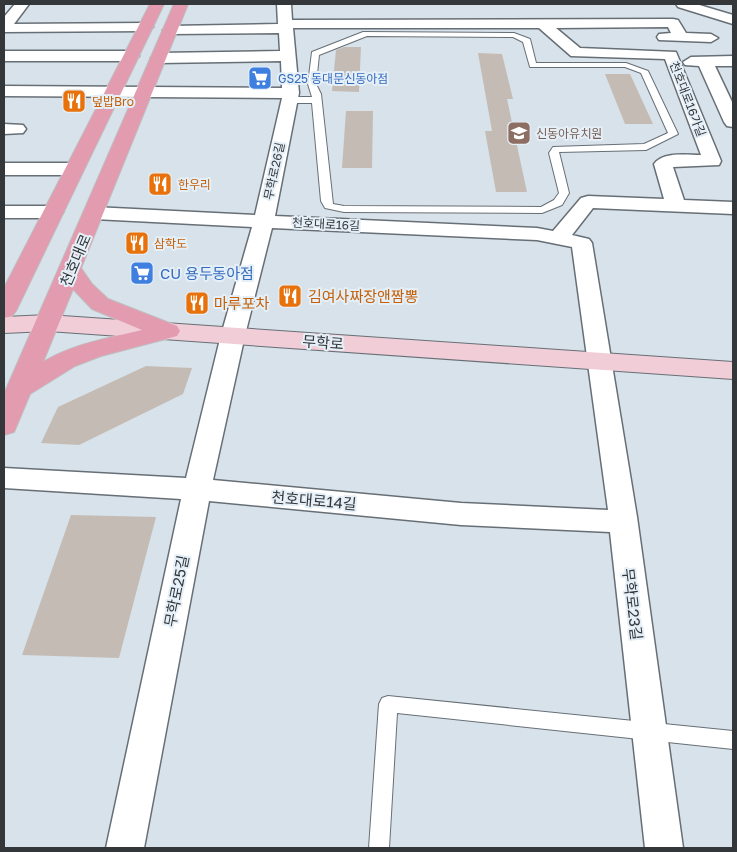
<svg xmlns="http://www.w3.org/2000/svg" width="737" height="852" viewBox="0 0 737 852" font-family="'Golos Text','Noto Sans KR',sans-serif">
<rect width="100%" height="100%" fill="#d8e2ea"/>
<!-- building -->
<g fill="#c4bcb4">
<polygon points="344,47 361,47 359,92 332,91 336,50"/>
<polygon points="478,53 502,54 513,99 507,99 527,192 496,192 485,131 492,131"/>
<polygon points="605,74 630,74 653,124 625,124"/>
<polygon points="346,111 373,111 372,168 342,168"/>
<polygon points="146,366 192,368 183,394 79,445 41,443 58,407"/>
<polygon points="71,515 156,517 119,658 22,655"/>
</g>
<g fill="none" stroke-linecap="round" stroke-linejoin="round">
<!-- service casing -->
<g stroke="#676f76" stroke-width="2">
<g id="service">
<path d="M 363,32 L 514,33 L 530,39 L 536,63 L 626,63 L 648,71 L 678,134 L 646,150 L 559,152 L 569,193 L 562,205 L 542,213 L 344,212 L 325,208 L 321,201 L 312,103 L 289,103 L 285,100 L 289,97 L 312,97 L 308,84 L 312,52 ZM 367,36 L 513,37 L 523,42 L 530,67 L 625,67 L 641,73 L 668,133 L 644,144 L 553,147 L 549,153 L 559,193 L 554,200 L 541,207 L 344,206 L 333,204 L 321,94 L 316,84 L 319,55 Z"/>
<polygon points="388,696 733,731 733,749 397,713 389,848 369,848 379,704 382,698"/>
</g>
</g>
<!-- minor casing -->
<g stroke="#676f76" stroke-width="3">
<g id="minor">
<polygon points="15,4 29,4 14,24 146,23 153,27 146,31 4,32 4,17"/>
<path d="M 277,4 L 291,4 L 292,20 L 673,19 L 678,20 L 686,33 L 711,34 L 718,38 L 711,42 L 659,40 L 657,37 L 659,34 L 671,33 L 668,27 L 556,28 L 580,48 L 676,52 L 721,161 L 719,165 L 673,167 L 684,200 L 733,202 L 733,214 L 593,208 L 572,235 L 589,239 L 592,243 L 637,517 L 683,848 L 645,848 L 610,532 L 461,525 L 209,501 L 144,848 L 106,848 L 181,499 L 4,488 L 4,468 L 186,478 L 221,335 L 252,227 L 94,219 L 87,217 L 84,213 L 87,209 L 94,207 L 255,215 L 282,98 L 4,96 L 4,86 L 282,88 L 281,61 L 159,63 L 151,58 L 159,53 L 280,51 L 279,33 L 170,34 L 163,30 L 170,26 L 278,24 ZM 293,28 L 539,28 L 571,56 L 665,59 L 701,155 C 687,155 663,151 654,164 L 664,199 L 588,196 L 581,198 L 553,231 L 537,228 L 275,216 L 299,93 ZM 272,228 L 537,240 L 572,247 L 608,510 L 461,503 L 213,480 L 245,335 Z"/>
<polygon points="676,4 696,4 733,15 733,24 678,7"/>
<polygon points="4,51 131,51 139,56 131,61 4,61"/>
<polygon points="733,56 733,66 715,66 733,104 733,127 727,126 724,122 699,66 685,65 683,62 691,57"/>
<polygon points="4,124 23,125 26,129 23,133 4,134"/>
<polygon points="4,163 74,163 81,165 83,169 81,173 74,175 4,175"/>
<polygon points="4,206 53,206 60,208 63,212 60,216 53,218 4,218"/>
</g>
</g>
<!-- secondary casing -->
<g stroke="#676f76" stroke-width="2">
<polygon id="secondary" points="48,315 733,362 733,379 48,331 4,333 4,317"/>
</g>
<!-- primary casing -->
<g stroke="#bebfc0" stroke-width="2">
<g id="primary">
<polygon points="150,4 164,4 16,311 12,316 4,318 4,288"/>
<path d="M 174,4 L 188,4 L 81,268 L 92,284 L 108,299 L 177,326 L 180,331 L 177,336 L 101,356 L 75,366 L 30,394 L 14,432 L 4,435 L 4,394 ZM 73,289 L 92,309 L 142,330 C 108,338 73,344 43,362 Z"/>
</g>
</g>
<!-- service -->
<use href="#service" fill="#fff" fill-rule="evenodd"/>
<!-- minor -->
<use href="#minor" fill="#fff" fill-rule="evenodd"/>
<!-- secondary -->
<use href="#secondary" fill="#f1cdd7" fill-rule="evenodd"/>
<!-- primary -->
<use href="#primary" fill="#e39baf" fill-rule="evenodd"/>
</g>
<!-- icons -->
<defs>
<g id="supermarket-square" transform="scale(1.25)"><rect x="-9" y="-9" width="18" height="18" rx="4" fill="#3f7fe0" stroke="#e5eff7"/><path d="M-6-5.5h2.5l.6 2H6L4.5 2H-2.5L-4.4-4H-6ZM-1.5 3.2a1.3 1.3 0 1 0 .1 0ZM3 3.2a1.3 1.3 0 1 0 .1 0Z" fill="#fff"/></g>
<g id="restaurant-square" transform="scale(1.25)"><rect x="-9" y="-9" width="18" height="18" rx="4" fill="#e8710a" stroke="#e5eff7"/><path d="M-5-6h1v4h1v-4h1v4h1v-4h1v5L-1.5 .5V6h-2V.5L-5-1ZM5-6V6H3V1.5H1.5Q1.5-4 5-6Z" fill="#fff"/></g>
<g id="school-square" transform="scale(1.25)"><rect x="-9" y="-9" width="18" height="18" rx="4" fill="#8d6e63" stroke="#e5eff7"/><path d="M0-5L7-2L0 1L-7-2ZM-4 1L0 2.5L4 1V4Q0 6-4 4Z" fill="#fff"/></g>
</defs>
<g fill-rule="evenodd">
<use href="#supermarket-square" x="260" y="78"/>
<use href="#restaurant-square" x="74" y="101"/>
<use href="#school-square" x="519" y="133"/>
<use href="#restaurant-square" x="160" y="184"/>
<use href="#restaurant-square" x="137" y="243"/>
<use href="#supermarket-square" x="142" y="273"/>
<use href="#restaurant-square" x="290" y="296"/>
<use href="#restaurant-square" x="197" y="303"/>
</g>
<g text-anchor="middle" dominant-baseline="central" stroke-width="4" stroke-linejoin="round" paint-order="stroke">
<!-- far-shop labels -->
<g font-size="12" fill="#366cbe" stroke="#e5eff7" text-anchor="start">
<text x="278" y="78">GS25 동대문신동아점</text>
</g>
<!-- far-street labels -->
<g font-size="12" fill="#33373a" stroke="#e5eff7">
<text transform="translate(688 99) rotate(69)">천호대로16가길</text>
<text transform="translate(274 171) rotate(-78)">무학로26길</text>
<text transform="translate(326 224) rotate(3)">천호대로16길</text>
</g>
<!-- far-food labels -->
<g font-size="12" fill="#c56008" stroke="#e5eff7" text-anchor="start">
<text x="92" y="101">덮밥Bro</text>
<text x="178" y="184">한우리</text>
<text x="154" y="243">삼학도</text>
</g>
<!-- far-education labels -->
<g font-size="12" fill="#785e54" stroke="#e5eff7" text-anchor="start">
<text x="536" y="133">신동아유치원</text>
</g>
<!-- street labels -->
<g font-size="15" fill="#33373a" stroke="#e5eff7">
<text transform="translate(75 260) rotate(-67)">천호대로</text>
<text transform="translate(323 342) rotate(4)">무학로</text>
<text transform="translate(314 500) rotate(5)">천호대로14길</text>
<text transform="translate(176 591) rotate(-79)">무학로25길</text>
<text transform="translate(633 604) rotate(83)">무학로23길</text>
</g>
<!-- shop labels -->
<g font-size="15" fill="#366cbe" stroke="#e5eff7" text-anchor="start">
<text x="160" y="273">CU 용두동아점</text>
</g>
<!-- food labels -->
<g font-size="15" fill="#c56008" stroke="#e5eff7" text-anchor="start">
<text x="308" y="296">김여사짜장앤짬뽕</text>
<text x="214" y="303">마루포차</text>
</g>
</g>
<!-- border -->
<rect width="737" height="852" fill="none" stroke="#33373a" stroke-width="10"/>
</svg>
